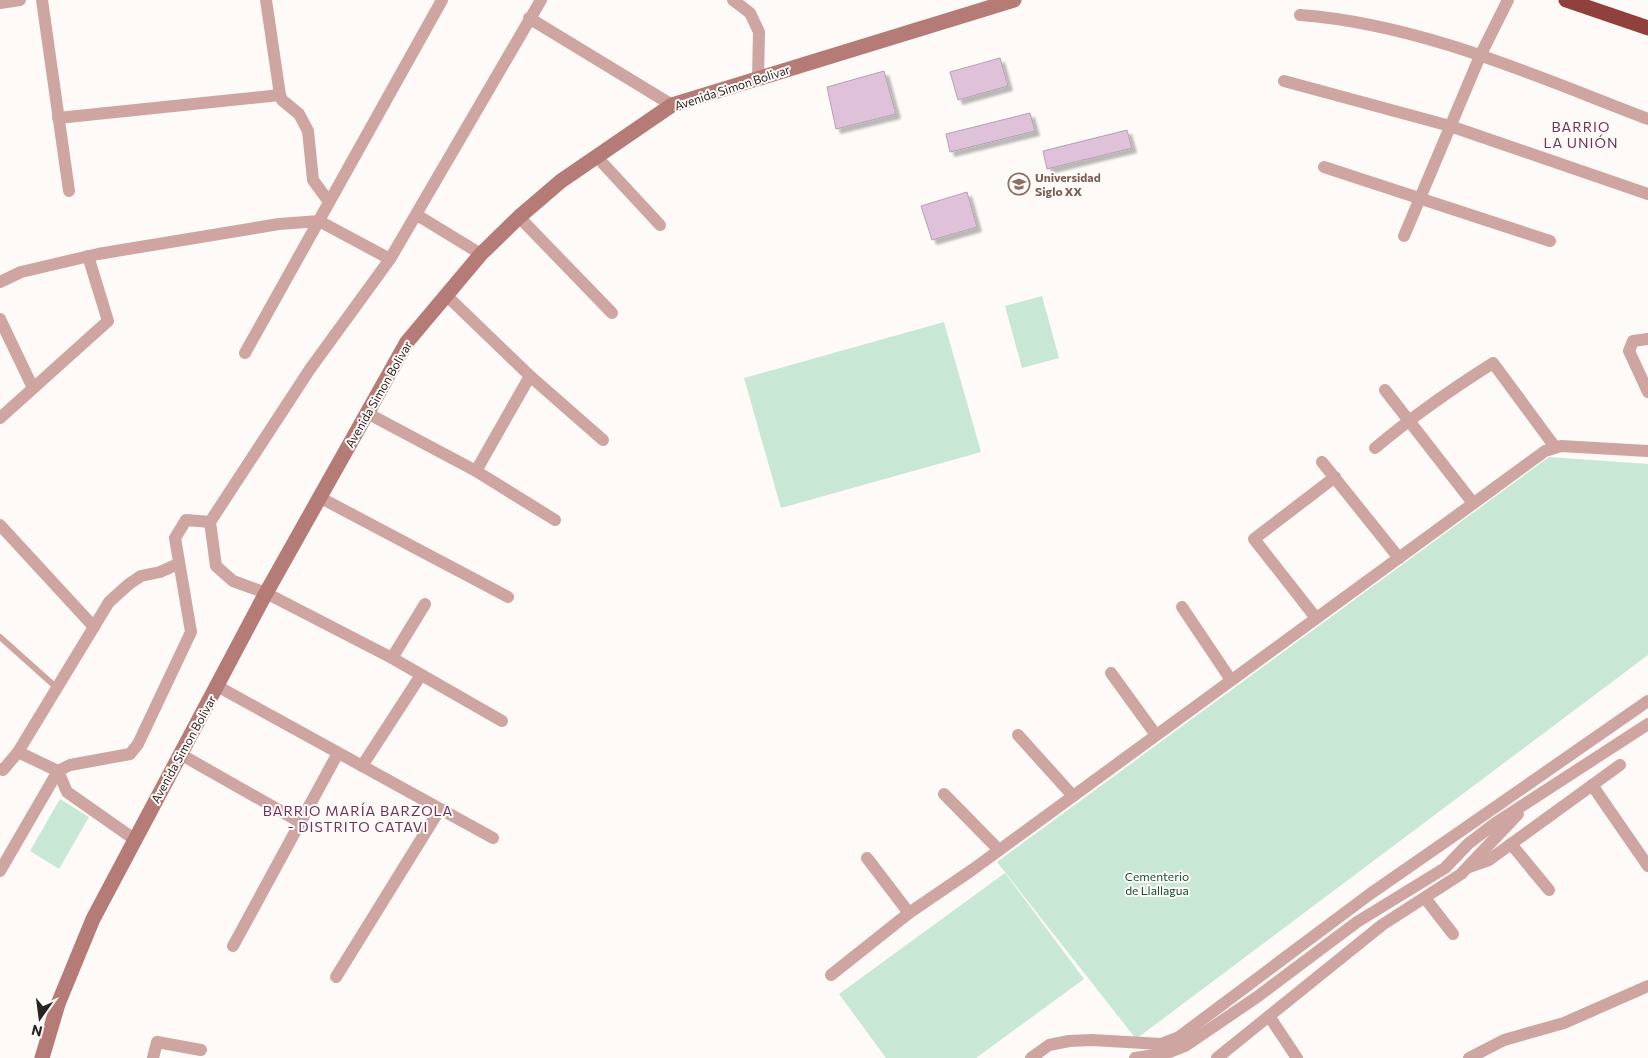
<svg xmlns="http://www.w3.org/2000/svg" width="1648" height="1058" viewBox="0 0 1648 1058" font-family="Commissioner,sans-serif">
<defs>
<filter id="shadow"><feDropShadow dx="4.5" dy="4.5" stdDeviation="1" flood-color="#0004"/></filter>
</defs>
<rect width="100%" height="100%" fill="#fefaf8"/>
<!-- green -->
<g fill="#c9e7d5">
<polygon points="1042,296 1059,358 1022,368 1005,306"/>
<polygon points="944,322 981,452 781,508 744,378"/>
<polygon points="1549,457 1648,464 1648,655 1136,1039 997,862"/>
<polygon points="60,799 89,817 59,869 30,851"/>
<polygon points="1005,873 1084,979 976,1058 886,1058 839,994"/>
</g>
<!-- building -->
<g fill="#dfc1da" stroke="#b2a2af" filter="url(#shadow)">
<polygon points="1000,58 1008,86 958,100 950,72"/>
<polygon points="884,71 896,114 836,129 827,87"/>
<polygon points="1030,113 1035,131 950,152 946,134"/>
<polygon points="1127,130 1132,148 1047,169 1043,151"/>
<polygon points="967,192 977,227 932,240 921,206"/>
</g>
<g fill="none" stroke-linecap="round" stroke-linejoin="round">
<!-- lane -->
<polyline stroke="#cea5a1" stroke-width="6" points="0,637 57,688"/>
<!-- street -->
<g stroke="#cea5a1" stroke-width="12">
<polyline points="42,0 69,191"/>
<polyline points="266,0 280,95 282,100 299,114 308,131 313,180 329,202"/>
<polyline points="733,0 750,13 759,32 758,78"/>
<polyline points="0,3 20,0"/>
<path d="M 1300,15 C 1421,24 1535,76 1648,119"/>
<polyline points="529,18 672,105"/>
<polyline points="1284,81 1450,126 1648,194"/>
<polyline points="58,118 280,95"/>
<polyline points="596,156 660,225"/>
<polyline points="1324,167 1550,241"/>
<polyline points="417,215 481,254"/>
<polyline points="519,217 612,313"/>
<polyline points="1404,236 1480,56 1508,0"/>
<polyline points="0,282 21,272 98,254 279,224 319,221 390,259"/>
<polyline points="446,295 530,376 603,440"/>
<polyline points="0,319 33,388"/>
<polyline points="1648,339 1633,341 1629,351 1648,392"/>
<polyline points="245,353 442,0"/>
<polyline points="1385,390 1473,503"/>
<polyline points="367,413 476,471 555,520"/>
<polyline points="0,418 108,321 88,256"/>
<path d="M 1375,448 C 1413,416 1452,389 1493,363 L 1555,447"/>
<polyline points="1322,462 1399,558"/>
<polyline points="476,471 530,376"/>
<polyline points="319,497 508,597"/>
<polyline points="0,525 94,627"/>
<polyline points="1182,607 1231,680"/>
<polyline points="1316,618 1254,539 1335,477"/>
<polyline points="392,658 425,604"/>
<polyline points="1111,673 1156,735"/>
<polyline points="217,686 493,838"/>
<polyline points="502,721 392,658 266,593 233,581 216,566 210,522 310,369 390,259 541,0"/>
<polyline points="1018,735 1073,796"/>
<polyline points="18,752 58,771 67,792 134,839"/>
<polyline points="180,754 300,822"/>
<polyline points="362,766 421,675"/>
<polyline points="0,769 3,770 18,752 109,602 129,584 141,576 160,572 178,564"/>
<polyline points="1592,785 1648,866"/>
<polyline points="944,794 999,850"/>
<polyline points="1511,844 1549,890"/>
<polyline points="867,858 909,913"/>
<polyline points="1469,867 1489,860 1620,765"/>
<polyline points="0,871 58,771 70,765 130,754 138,744 191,632 175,538 186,520 210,522"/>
<polyline points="1425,898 1453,934"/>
<polyline points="233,946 338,753"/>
<polyline points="831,975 909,913 972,870 1545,451 1561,446 1648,451"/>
<polyline points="336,977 440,809"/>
<polyline points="1269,1016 1297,1058"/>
<polyline points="153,1058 157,1042 201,1050"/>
<polyline points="1031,1058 1049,1045 1069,1041 1092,1040 1161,1044 1179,1037 1370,894 1648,701"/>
<polyline points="1135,1058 1167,1053 1185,1046 1257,997 1357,922 1445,868 1468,844 1494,824 1648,724"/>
<polyline points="1217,1058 1382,925 1461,874 1518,814"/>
<polyline points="1469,1058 1504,1040 1564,1023 1648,986"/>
</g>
<!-- secondary -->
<polyline stroke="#b57b76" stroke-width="15" points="42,1058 58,1004 93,919 266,593 407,342 481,254 519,217 561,181 672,105 1014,0"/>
<!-- highway -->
<polyline stroke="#90413e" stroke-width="15" points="1566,0 1648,28"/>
</g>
<!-- icons -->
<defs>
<g id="university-ring" transform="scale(1.125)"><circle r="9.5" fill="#fefaf8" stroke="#8d6e63" stroke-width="1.5"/><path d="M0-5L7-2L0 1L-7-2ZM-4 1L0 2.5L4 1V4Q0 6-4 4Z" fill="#8d6e63"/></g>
</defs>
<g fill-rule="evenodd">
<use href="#university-ring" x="1019" y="184"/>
</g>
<g text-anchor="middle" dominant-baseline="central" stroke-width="4" stroke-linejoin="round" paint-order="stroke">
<!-- street labels -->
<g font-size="12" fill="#29221f" stroke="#fefaf8">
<text transform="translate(732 87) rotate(-18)">Avenida Simon Bolivar</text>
<text transform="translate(378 394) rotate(-60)">Avenida Simon Bolivar</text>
<text transform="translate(183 749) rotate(-61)">Avenida Simon Bolivar</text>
</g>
<!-- education labels -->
<g font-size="12" font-weight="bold" fill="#785e54" stroke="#fefaf8" text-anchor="start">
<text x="1035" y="177">Universidad<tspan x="1035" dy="14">Siglo XX</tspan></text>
</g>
<!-- park labels -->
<g font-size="12" fill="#114e32" stroke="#fefaf8">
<text x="1157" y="876">Cementerio<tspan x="1157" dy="14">de Llallagua</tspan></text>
</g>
<!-- neighbourhood labels -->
<g font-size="14" letter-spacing="1" fill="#6e3158" stroke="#fefaf8">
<text x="1581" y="126">BARRIO<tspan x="1581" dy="16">LA UNIÓN</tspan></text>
<text x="358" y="810">BARRIO MARÍA BARZOLA<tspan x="358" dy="16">- DISTRITO CATAVI</tspan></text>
</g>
</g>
<!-- north arrow -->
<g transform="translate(40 1018) rotate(194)" stroke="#fefaf8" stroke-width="4" paint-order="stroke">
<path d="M0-4L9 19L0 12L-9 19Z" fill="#29221f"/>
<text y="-8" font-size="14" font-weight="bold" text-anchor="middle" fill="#29221f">N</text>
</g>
</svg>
